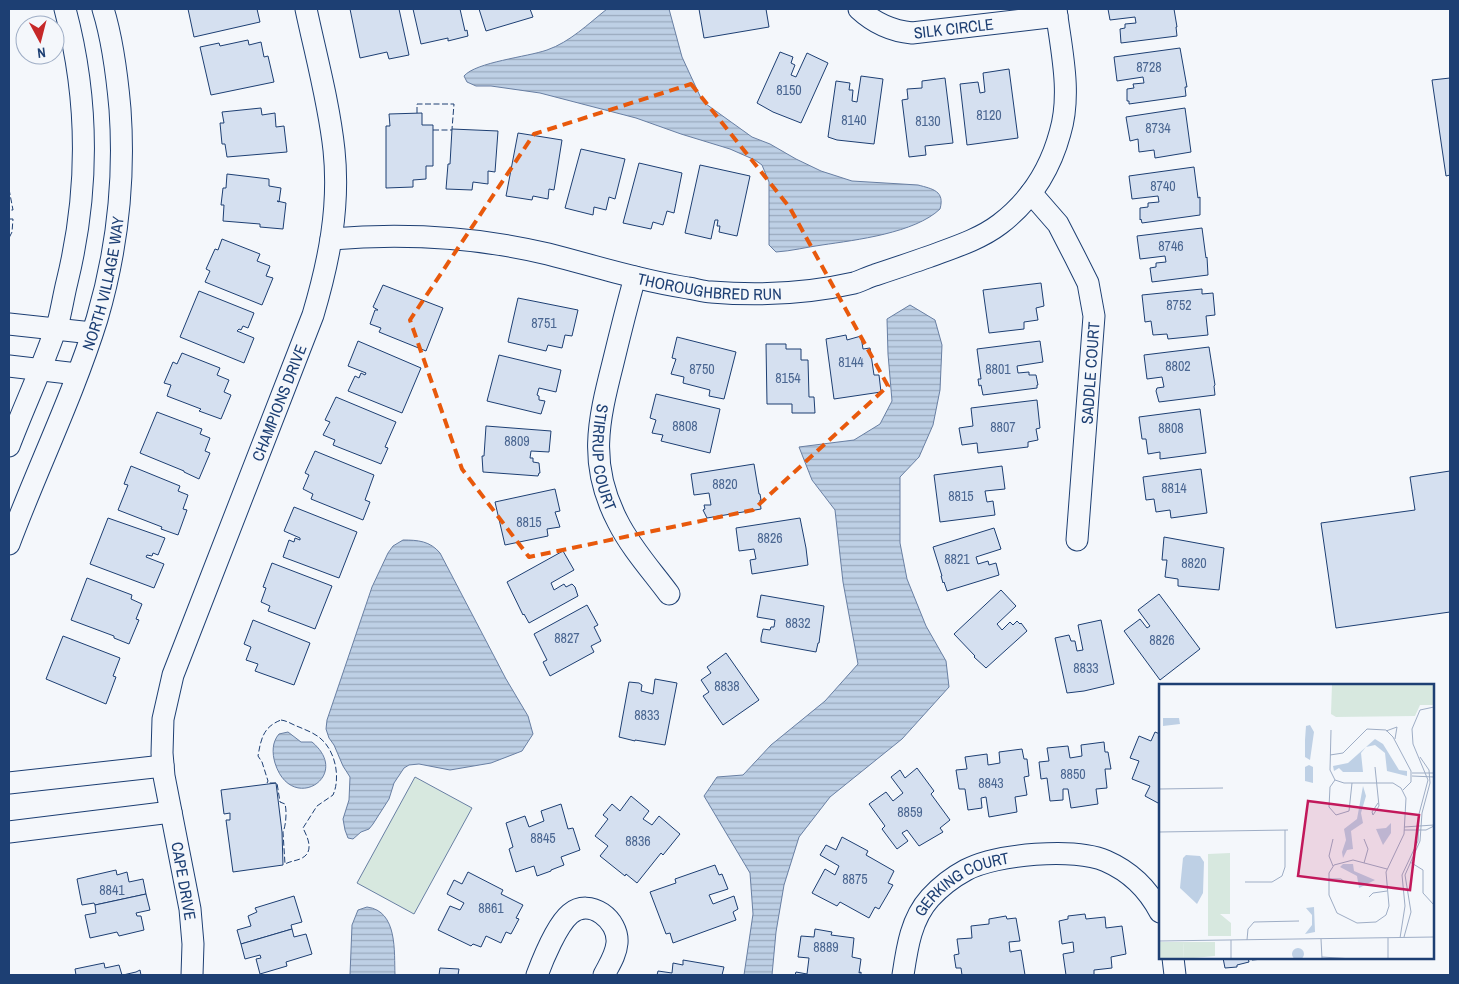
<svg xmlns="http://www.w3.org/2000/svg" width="1459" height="984" viewBox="0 0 1459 984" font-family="'Archivo Narrow',sans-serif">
<defs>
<pattern id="water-rules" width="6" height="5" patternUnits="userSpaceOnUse" patternTransform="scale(1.25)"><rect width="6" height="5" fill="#bed0e5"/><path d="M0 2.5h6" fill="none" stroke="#9aaabe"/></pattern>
</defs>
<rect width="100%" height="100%" fill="#f4f7fb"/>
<!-- garden -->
<polygon fill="#d7e8df" stroke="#687fa3" points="415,777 472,808 414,914 357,883"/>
<!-- water -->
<g fill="url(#water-rules)" stroke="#687fa3">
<path d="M 607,9 L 669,9 L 682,57 L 700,96 L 706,104 L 752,137 L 770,144 L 796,159 L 821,171 L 852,181 L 918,185 C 933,189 945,191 940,209 C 915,233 856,240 822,245 C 807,247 792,251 776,252 L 769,245 L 769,182 L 762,165 L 755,160 L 730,149 L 681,134 L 636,118 L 540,93 L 491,86 L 476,86 L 467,82 L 464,76 C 476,62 527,57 547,50 C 570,42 588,24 607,9 Z"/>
<polygon points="910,305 935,320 942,345 940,390 933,425 919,457 900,477 900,543 907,579 926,626 946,661 949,687 902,739 830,797 799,837 784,885 776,932 772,975 744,975 753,914 750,873 704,796 717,777 743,775 771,745 825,701 858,664 843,582 835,510 812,480 799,447 854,440 880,424 892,401 888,354 887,319"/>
<path d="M 403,540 C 418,540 430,541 440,553 L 506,679 L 528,716 L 533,734 L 522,751 L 491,763 L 450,770 L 419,764 L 409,765 L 404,768 L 394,783 L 389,799 L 373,824 L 369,829 L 361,832 L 353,839 L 348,838 L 345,830 L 343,819 L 349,800 L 350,777 L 343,766 L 334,745 L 329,738 L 326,729 L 327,720 L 372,587 L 388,553 L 393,546 Z"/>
<path d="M 288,732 L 301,742 L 312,742 C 353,776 291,815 275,763 C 272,753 272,742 279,734 Z"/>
<path d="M 367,907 C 398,911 394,952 395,975 L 350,975 L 352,925 L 358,910 Z"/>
</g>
<!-- building -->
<g fill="#d5e0f0" stroke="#1d3f73">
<polygon points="188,9 257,9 260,22 194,37"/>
<polygon points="350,9 399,9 409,55 389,59 387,52 360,58"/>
<polygon points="413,9 460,9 465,31 467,30 468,36 448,41 448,38 421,44"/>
<polygon points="479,9 530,9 533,17 486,31"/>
<polygon points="699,9 766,9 769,27 704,38"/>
<polygon points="1108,9 1174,9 1177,27 1176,27 1177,36 1121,43 1120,29 1125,28 1125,24 1136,23 1135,17 1110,20"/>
<polygon points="248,40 249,45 261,42 264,57 268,56 274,82 211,95 200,47 219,43 220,46"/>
<polygon points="1180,48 1187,87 1185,87 1186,96 1129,104 1129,101 1127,101 1127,89 1134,88 1133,84 1144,83 1143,77 1117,81 1114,57"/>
<polygon points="780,52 793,57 791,63 795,65 791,75 796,77 807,53 828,63 801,123 773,112 757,103"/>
<polygon points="1009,69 1018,138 967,145 960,84 978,82 980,93 985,92 983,73"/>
<polygon points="861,76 883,79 874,144 837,140 828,137 836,81 850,83 849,90 853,90 852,101 857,102"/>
<polygon points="945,78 953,143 925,146 926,155 909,157 902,100 908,99 907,89 922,88 922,81"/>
<polygon points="1450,78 1450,175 1446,176 1432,80"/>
<polygon points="261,108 262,115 275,113 276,127 284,126 287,152 227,157 225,144 222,144 220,123 224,123 222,112"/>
<polygon points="1185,108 1191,152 1155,158 1154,150 1139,152 1138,139 1130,141 1126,117"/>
<polygon points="422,113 422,125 433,125 433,166 426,166 426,179 413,180 413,187 386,188 386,126 390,126 389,114"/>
<polygon points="452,129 498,131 495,172 488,171 488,184 473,182 472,190 446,189 448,164 450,164"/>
<polygon points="518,133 562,140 554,190 549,189 548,199 533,196 532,200 506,196"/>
<polygon points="581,149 625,159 615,199 609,197 606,210 594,207 593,215 565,208"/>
<polygon points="639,163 682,173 674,213 667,211 663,225 653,222 651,229 623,223"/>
<polygon points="700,165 750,176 737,236 719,232 720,226 717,226 718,220 715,220 711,239 685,233"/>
<polygon points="1194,167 1198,198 1200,197 1200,215 1142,223 1141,219 1140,220 1140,208 1148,207 1148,203 1159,202 1158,196 1132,199 1129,176"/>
<polygon points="227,174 269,179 269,186 281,188 279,202 277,201 286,203 283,229 260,227 260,224 223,221 224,205 221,205 223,188 226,188"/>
<polygon points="1202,228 1206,258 1207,257 1208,275 1152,282 1150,268 1156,267 1156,263 1166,262 1165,256 1140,259 1137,236"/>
<polygon points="222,239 260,254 257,261 270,266 266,276 273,278 262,305 205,282 210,271 206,269 215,249 218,250"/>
<polygon points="1041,283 1044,306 1036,308 1038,320 1024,322 1024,329 989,333 983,290"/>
<polygon points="383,285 443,308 426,351 379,332 381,328 370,324 375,310 378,310 373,307"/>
<polygon points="1202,289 1202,294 1213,293 1215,315 1206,316 1208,335 1168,339 1167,334 1153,335 1151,321 1145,322 1142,295"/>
<polygon points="199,291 254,313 248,328 243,326 241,330 239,329 237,331 254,338 244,363 180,337"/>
<polygon points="518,298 578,310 572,336 565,335 562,348 548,345 546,351 508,342"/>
<polygon points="846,335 847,340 861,336 863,349 870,348 874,375 879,375 881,392 834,399 826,339"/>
<polygon points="677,337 736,352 724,399 709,396 710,390 683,383 684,377 671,374 676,359 672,358"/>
<polygon points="358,341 421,368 402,413 348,391 355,376 359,378 361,373 365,375 366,373 348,366"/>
<polygon points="1040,341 1043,362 1017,366 1018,373 1029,372 1029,375 1036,375 1038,385 1037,385 1037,388 983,395 981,385 979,386 978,379 981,379 977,349"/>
<polygon points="766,344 786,344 786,349 801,349 801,360 808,360 809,397 814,397 815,413 792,413 792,404 767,404"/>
<polygon points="1209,347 1215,385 1214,386 1215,395 1159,402 1156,391 1157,388 1164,387 1162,377 1147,379 1144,355"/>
<polygon points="182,353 220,368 217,375 229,380 224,392 231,395 221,419 199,411 201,409 167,396 171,385 164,383 173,362 177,364"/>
<polygon points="499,355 561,370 556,392 539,388 537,395 539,396 539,400 545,401 541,414 487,401"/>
<polygon points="656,394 720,409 710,453 661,441 663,435 652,433 656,420 650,418"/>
<polygon points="336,397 396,422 385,447 388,448 381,464 333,445 335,440 323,435 330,422 325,420"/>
<polygon points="1037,400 1040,428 1036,429 1038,440 1028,442 1028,447 978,453 977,443 962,445 959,428 973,426 971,408"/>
<polygon points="1200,409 1206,453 1160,459 1160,452 1148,454 1146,439 1142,439 1139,417"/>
<polygon points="157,412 202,429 200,434 210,438 205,451 210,453 199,479 184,472 184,471 140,453"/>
<polygon points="486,426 551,431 549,452 531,451 530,458 533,458 533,462 539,463 540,473 539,473 538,476 483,472 482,456 484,456"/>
<polygon points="315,451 374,475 365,500 370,502 363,520 311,499 313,494 303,489 309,475 305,473"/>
<polygon points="754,464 759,494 760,494 761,500 760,500 761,509 707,518 703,510 705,509 704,505 711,505 709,493 694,495 691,474"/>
<polygon points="131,466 180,486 178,491 188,495 183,509 187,510 178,535 161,529 162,527 118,510 128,485 124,484"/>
<polygon points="1002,466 1005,489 985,491 987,502 993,501 995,515 940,522 934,475"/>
<polygon points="1201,469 1207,513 1171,518 1170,510 1156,512 1154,499 1146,500 1143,477"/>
<polygon points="1450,471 1450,612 1336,628 1321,523 1415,510 1410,477"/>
<polygon points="555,489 560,511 555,512 560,527 547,529 548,536 505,545 495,502"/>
<polygon points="294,507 357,532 339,578 283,557 289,540 294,542 295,538 300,540 300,538 284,531"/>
<polygon points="108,518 165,538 158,555 153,553 152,556 147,555 146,557 164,564 154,588 90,564"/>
<polygon points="800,518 806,548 808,565 752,574 750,560 756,559 754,549 739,551 736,528"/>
<polygon points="994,528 1001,549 976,557 978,564 988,561 989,565 996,563 999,575 947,591 944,582 943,583 941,576 942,576 933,547"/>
<polygon points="1164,537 1224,548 1219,590 1178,586 1178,579 1165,577 1167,560 1162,560"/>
<polygon points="563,551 574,570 551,583 554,590 564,584 566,587 572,584 575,587 578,596 529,623 524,614 523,615 507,582"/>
<polygon points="272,563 332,586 315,629 268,611 270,606 261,602 266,588 263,587"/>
<polygon points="87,578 132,595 131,599 142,604 136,619 139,620 129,644 114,638 114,636 71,620"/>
<polygon points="1001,590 1016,606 997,624 1002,630 1010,622 1013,625 1017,621 1020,624 1021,623 1027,631 986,668 974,657 975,656 954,634"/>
<polygon points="1159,594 1200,649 1160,680 1124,631 1140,619 1147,628 1150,626 1138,610"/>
<polygon points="761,595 824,606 819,643 818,643 816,652 761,642 761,638 763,629 770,630 771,627 774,627 775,620 757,617"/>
<polygon points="587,605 598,625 594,627 601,641 591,646 594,652 550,676 543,662 547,660 534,634"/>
<polygon points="253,620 310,643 294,685 255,671 258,664 246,660 251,647 244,644"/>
<polygon points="1101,620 1114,684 1084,691 1067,693 1055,638 1069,635 1071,641 1075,641 1077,651 1083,650 1078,625"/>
<polygon points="63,636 120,658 113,676 116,677 106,704 46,679"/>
<polygon points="726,653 759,700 723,725 703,696 709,692 701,680 711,673 707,667"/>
<polygon points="655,679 677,683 665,745 635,740 635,741 619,737 629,682 639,683 642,685 641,691 653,694"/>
<polygon points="1155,732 1160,734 1160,800 1158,803 1145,796 1150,786 1132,779 1139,761 1130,758 1139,736 1151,741"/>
<polygon points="1104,742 1105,752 1108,752 1111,769 1105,769 1107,788 1096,789 1098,804 1071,808 1068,789 1063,789 1063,800 1050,801 1047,778 1041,779 1039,762 1049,761 1047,748 1068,746 1070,758 1082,756 1081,745"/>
<polygon points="1022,749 1024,759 1027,759 1029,776 1024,777 1027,795 1015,797 1017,812 989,817 986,797 981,798 982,808 968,810 965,789 959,789 956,770 967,769 965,757 987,754 988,765 1000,763 999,752"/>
<polygon points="917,768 934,791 931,794 950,820 940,828 943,832 919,846 907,830 902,833 908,841 897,849 882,829 885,826 869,804 886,792 893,801 903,793 891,777 900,770 905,778"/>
<polygon points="276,783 282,832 283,865 233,872 226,820 230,820 230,813 224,814 221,790"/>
<polygon points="631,796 649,811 643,819 652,825 659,816 680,834 663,855 661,853 637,883 626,874 625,876 600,856 608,846 595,836 608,819 603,815 612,804 620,811"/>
<polygon points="561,804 568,829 573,828 580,850 561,857 564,865 551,870 551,871 537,876 534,866 516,872 509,849 513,847 506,823 525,816 529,827 544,821 541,811"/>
<polygon points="842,837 868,851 866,855 894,871 888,883 893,885 879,909 875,907 869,918 840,902 837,906 812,893 825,869 835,875 839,866 820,855 826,845 836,850"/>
<polygon points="715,865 719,875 722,874 728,889 709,895 713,904 734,896 738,909 733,912 736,920 673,943 670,933 666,934 650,892 676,883 675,879"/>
<polygon points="116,870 117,875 127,872 129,882 143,879 146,894 95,905 94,903 82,905 77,879"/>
<polygon points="468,872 503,890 501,894 523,905 516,918 519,919 511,934 506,932 501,943 486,936 481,947 473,944 471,946 438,930 450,906 460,910 464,903 447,894 454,880 462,884"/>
<polygon points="146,894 150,910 136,913 137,916 141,916 144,930 119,936 117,932 90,938 85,915 96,913 95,905"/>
<polygon points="294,896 302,922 291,925 292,929 241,944 237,930 251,926 248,916 257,912 255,908"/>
<polygon points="1085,914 1086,919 1105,917 1106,928 1122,926 1126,954 1111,957 1112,968 1094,970 1094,975 1066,975 1063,954 1074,952 1073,942 1062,944 1059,921 1068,919 1068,916"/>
<polygon points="1006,916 1007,919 1016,918 1020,941 1009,942 1010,952 1021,950 1025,975 962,975 961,968 956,968 954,955 959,954 957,939 972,938 971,926 989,924 989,919"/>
<polygon points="292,929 294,937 306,934 312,954 286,962 287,966 260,974 256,959 261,958 260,955 245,959 241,944"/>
<polygon points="815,929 832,932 831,935 854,938 852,957 861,959 859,973 861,972 861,975 795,975 796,972 807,974 809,958 798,957 801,936 814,937"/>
<polygon points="1223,958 1248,958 1249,962 1237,965 1237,967 1225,968"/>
<polygon points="1251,958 1274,958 1252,960"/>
<polygon points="683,960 724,967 722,975 657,975 658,971 672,973 673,963 683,965"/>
<polygon points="104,963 105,968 119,965 122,975 76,975 75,969"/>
<polygon points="440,968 459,969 458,975 439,975"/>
<polygon points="140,970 141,975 123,975 136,972"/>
</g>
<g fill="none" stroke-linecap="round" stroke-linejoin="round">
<!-- minor casing -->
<g stroke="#1d3f73" stroke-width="23">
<g id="minor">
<path id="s1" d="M 859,9 C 873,22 892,31 912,33 L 1057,16"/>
<polyline points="1031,193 1058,224 1075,257 1088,283 1094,316 1077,540"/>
<path id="s2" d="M 331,239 C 404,233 477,237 548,254 C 595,266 641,281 688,288 C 696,289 703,292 711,292 C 760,296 806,294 854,283 C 861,281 868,277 875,275 C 893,269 911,263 928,257 C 952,248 979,240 1000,224 C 1030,201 1050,170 1060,133 C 1072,93 1061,49 1056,9"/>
<path id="s3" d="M 635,277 C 627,306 620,334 613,363 C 598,422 588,465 618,522 C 631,548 652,571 669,594"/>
<polyline points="9,324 92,333"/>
<polyline points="9,366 77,374"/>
<path d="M 9,446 C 25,404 45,362 59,319 C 62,307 64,294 67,282 C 89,192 89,99 65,9"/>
<path id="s4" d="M 9,544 C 37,469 73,396 97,319 C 117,251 125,180 120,109 C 117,75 113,41 103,9"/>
<polyline points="9,783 163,766"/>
<polyline points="9,832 171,812"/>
<polyline points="1173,958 1175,975"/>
<path id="s5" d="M 192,975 L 193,944 L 190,909 L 164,776 L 162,753 L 163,719 L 173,675 L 313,315 C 329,261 340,207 334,150 C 329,103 316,56 306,9"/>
<path d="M 537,975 C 543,959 557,925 570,914 C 590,897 619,920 617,943 C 616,955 609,965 604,975"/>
<path id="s6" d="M 903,975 C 907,948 911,919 930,898 C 940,887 953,877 966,870 C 996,854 1075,847 1106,861 C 1129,871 1148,889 1160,912"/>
</g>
</g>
<!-- minor -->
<use href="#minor" stroke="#f4f7fb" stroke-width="21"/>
<!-- fence -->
<g stroke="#1d3f73" stroke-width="1" stroke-dasharray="6 2.5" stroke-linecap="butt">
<polyline points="417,113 417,104 454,104 452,129"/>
<polyline points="433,130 452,130"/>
<polyline points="9,189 13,210 9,210"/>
<polyline points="9,219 13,219 12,232 9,238"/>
<path d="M 281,720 C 288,721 293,725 299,727 C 306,730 314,733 320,738 C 335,750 341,777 333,795 L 317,806 L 303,828 C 308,838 315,853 300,859 C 295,861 291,861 285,864 L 283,832 C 286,825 287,812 285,804 L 280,802 L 277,783 L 267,783 L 268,781 L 262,762 L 258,756 C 261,739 263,727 281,720 Z"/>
</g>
</g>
<!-- marked area -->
<path fill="none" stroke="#e8590c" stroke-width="4" stroke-dasharray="10 6" stroke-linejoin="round" d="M 691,84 L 790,208 L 888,386 L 753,510 L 529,557 L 462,469 L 410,320 L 534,134 Z"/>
<g text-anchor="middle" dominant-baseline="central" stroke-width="4" stroke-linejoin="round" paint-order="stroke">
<!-- number labels -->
<g font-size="14" fill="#4b6792">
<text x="1149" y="67">8728</text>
<text x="789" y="90">8150</text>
<text x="989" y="115">8120</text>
<text x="854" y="120">8140</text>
<text x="928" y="121">8130</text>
<text x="1158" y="128">8734</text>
<text x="1163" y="186">8740</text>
<text x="1171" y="246">8746</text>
<text x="1179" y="305">8752</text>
<text x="544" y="323">8751</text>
<text x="851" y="362">8144</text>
<text x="1178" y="366">8802</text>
<text x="702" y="369">8750</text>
<text x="998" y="369">8801</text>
<text x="788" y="378">8154</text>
<text x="685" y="426">8808</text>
<text x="1003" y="427">8807</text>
<text x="1171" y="428">8808</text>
<text x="517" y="441">8809</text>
<text x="725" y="484">8820</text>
<text x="1174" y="488">8814</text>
<text x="961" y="496">8815</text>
<text x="529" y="522">8815</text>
<text x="770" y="538">8826</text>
<text x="957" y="559">8821</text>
<text x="1194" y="563">8820</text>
<text x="798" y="623">8832</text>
<text x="567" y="638">8827</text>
<text x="1162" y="640">8826</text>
<text x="1086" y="668">8833</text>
<text x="727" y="686">8838</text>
<text x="647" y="715">8833</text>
<text x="1073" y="774">8850</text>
<text x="991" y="783">8843</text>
<text x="910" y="812">8859</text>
<text x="543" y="838">8845</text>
<text x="638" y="841">8836</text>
<text x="855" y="879">8875</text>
<text x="112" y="890">8841</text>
<text x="491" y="908">8861</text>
<text x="826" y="947">8889</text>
</g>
<!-- street labels -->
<g font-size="16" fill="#1d3f73" stroke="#f4f7fb">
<text stroke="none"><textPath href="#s1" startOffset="101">SILK CIRCLE</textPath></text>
<text stroke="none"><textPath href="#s4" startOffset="278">NORTH VILLAGE WAY</textPath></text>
<text stroke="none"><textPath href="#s2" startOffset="384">THOROUGHBRED RUN</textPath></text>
<text transform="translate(1090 373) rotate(-86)">SADDLE COURT</text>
<text stroke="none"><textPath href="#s5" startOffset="596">CHAMPIONS DRIVE</textPath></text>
<text stroke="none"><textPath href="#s3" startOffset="185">STIRRUP COURT</textPath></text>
<text transform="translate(184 881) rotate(80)">CAPE DRIVE</text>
<text stroke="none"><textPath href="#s6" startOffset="118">GERKING COURT</textPath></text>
</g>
</g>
<!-- overview -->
<g transform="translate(1159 684)">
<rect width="275" height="275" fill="#f4f7fb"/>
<path d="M 0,258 L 25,258 L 24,275 L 0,275 Z" fill="#d7e8df"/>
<path d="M 173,0 L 275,0 L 275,21 L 261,21 L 256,32 L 177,33 L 172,30 ZM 25,258 L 56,258 L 56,272 L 24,275 Z" fill="#d7e8df"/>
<path d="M 179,4 L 196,9 L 205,27 L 178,32 ZM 71,169 L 71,230 L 61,230 L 72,239 L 72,252 L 49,252 L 49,170 Z" fill="#d7e8df"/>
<path d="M 4,34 L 20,34 L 21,40 L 4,42 ZM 151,41 L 155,48 L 151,76 L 146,73 L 146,56 L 147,42 ZM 216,55 L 224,60 L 240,86 L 248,87 L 248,92 L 228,87 L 226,69 L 216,61 L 207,63 L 202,69 L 204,88 L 184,88 L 180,84 L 175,87 L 174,82 L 189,79 ZM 150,81 L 154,83 L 154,99 L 146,97 L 146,83 ZM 204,102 L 207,112 L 202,129 L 204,139 L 192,147 L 194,165 L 188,166 L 184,174 L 183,168 L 187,156 L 185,145 L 198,135 ZM 232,139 L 232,149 L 224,161 L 217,145 L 227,144 ZM 27,171 L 41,172 L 45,178 L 44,209 L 38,220 L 21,204 L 24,174 ZM 184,180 L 194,180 L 195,187 L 216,196 L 200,204 L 198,192 L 181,183 ZM 155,223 L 156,248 L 146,250 L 153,241 L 153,231 L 147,224 ZM133 270a6 6 0 1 1 12 0a6 6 0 1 1-12 0Z" fill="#bed0e5"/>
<path fill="none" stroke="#9eadc5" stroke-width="1" d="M 172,46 L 171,86 L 176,96 L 185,99 L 234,99 L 242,104 L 247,114 L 245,150 L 227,188 L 230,222 L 227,231 L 217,238 L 198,239 L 178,229 L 170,211 L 170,189 L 175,181 L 194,176 L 228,185M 227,47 L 238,43 L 236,55M 171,71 L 184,69 L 208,45 L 227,46 L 234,53 L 252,87 L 252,98 L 244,106M 216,83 L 220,122 L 214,131 L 213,128 L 219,119M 253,89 L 275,89M 253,92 L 275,93M 176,96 L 171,103 L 170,123 L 177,131 L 190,127 L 193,99M 0,105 L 64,104M 245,143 L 275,141M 245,146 L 267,146 L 275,142M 0,148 L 129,146M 174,155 L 170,172 L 174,182M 251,178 L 264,186 L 264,209 L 275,221M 205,179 L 209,165 L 205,155M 170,195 L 182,195 L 187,199M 86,198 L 113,198 L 123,192 L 126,183 L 126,146M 210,213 L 214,209 L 228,207M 245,253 L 252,228 L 246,191 L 261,157 L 263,129 L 271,99 L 270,86 L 261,73M 241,254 L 246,222 L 243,191 L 259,157 L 260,130 L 269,96 L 254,60 L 253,45 L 261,26 L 275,23M 162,255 L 163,275M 88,256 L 89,245 L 95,238 L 140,237M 0,257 L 275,253M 163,273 L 194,275M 72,275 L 72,256M 229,275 L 229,254"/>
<path fill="#c2185b" fill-opacity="0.15" stroke="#c2185b" stroke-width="2.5" d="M 149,117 L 260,131 L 251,206 L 139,192 Z"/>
<rect width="275" height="275" fill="none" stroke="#1d3f73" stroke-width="2.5"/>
</g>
<!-- border -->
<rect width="1459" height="984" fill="none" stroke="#1d3f73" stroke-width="20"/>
<!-- north arrow -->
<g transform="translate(40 40) rotate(173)"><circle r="24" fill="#f4f7fb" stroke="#9eadc5"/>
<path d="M0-4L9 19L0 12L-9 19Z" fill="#c62828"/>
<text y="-8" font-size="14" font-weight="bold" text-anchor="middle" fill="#1d3f73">N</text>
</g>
</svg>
